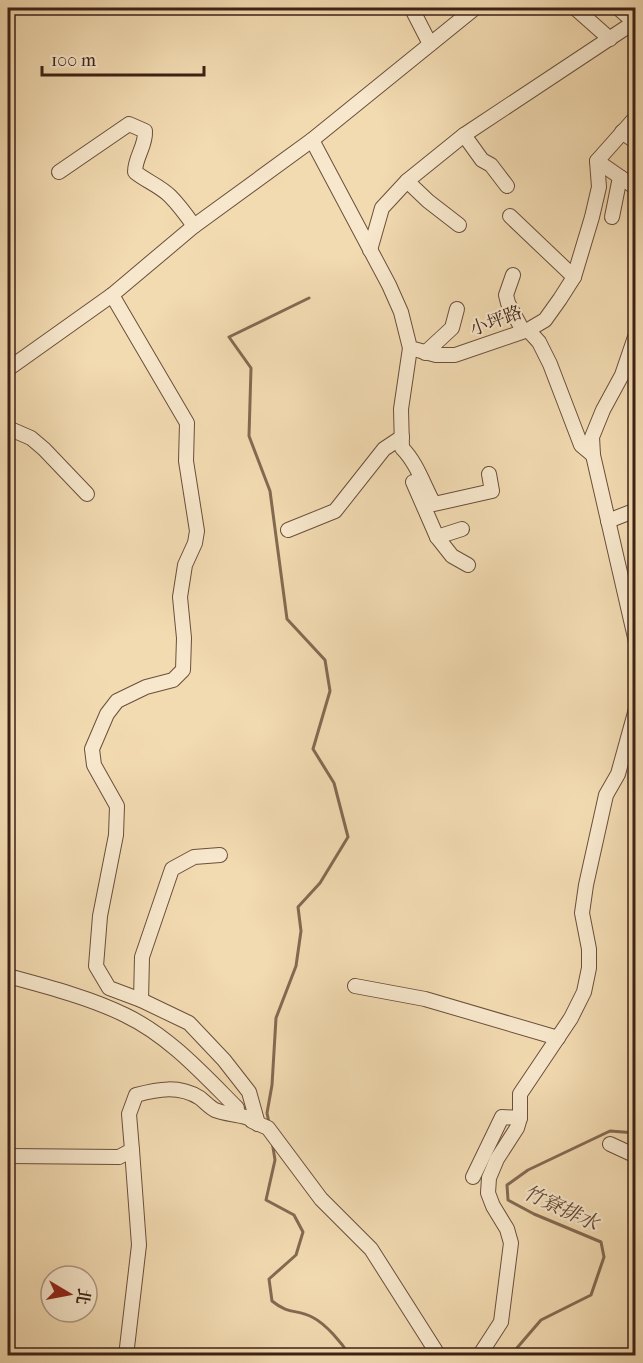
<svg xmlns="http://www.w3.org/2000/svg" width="643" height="1363" viewBox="0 0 643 1363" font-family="'IM FELL French Canon','Noto Serif TC',serif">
<rect width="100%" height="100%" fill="#f2dab1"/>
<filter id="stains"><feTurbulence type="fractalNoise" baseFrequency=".00333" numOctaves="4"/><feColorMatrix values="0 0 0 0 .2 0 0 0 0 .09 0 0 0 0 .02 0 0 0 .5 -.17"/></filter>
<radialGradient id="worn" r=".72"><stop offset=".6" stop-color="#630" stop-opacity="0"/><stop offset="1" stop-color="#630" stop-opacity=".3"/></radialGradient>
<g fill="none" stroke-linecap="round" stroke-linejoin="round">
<!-- stream -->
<g stroke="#846a52" stroke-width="3">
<polyline points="269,1123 267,1113 272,1085 276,1018 296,966 301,931 298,907 320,883 348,837 334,783 313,749 330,691 325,660 287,619 270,491 249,436 251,368 229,337 309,298"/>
<path d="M 272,1141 L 275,1160 L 266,1200 L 294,1215 L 303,1232 L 296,1255 L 269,1279 L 272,1301 C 289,1315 297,1309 312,1317 C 326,1324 342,1343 350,1356"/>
<polyline points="510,1356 541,1320 591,1295 604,1257 601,1242 534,1214 508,1200 507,1185 528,1170 610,1131 636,1133"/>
</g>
<!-- minor casing -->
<g stroke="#6a4f3b" stroke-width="16">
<g id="minor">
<polyline points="575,8 610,39"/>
<polyline points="618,8 634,22"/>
<polyline points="412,9 430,44"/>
<polyline points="622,132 636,142"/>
<polyline points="464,135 482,160 491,165 507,186"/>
<polyline points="312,140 389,285 401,312 410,348 436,355 455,355 528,330 545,320 560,299 574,277 592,217 599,187 597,161 636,117"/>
<polyline points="597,161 636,188"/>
<path d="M 59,172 L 129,124 L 145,131 C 146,146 135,157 135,172 C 146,181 160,186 170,196 C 179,205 187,216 194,226"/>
<polyline points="407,181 428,201 459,225"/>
<polyline points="510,216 574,277"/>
<polyline points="612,217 620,177"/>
<polyline points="370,250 382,208 407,181 464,135 636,21"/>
<polyline points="513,275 506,295 508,303 523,331"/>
<polyline points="112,295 187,423 186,461 197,531 195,543 185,565 180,597 184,638 183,670 173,680 146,687 117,701 107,714 92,749 94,765 117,806 116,835 100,916 96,966 109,988 141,1000 189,1023 224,1060 249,1092 258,1124"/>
<polyline points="528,330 539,342 550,364 581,445 593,455"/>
<polyline points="636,334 622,375 603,410 592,437 593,455 636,642"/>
<path d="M 410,348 L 401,409 L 402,448 C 417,463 424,486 434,504 L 492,491 L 489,474"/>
<polyline points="425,353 452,328 457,309"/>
<polyline points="8,369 112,295 194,226 312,140 475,8"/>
<polyline points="8,428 31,438 44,449 87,494"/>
<polyline points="413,482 437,537 452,556 468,565"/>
<polyline points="608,521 636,510"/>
<polyline points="288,530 335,511 384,449 402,437"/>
<polyline points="437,537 462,529"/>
<path d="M 8,976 C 45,986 91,998 125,1015 C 169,1036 203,1074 237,1108"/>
<polyline points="355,986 425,999 558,1038"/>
<polyline points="141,1000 142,957 172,869 194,857 220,855"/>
<polyline points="252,1121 268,1128 321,1199 371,1249 439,1356"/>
<polyline points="610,1144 636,1156"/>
<path d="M 8,1156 L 119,1157 L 132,1150 L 129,1114 L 136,1095 C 158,1089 179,1085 200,1098 C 205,1102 209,1107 215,1110 C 230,1116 246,1113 258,1124"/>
<polyline points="473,1177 502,1117 520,1118"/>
<polyline points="126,1356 139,1245 132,1150"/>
<polyline points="479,1356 501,1322 511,1243 507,1229 493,1206 488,1193 489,1178 497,1159 517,1128 520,1118 520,1094 571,1018 584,992 589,968 589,949 582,913 586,885 606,795 618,774 636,709"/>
</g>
</g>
<!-- minor -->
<use href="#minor" stroke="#f7e7cc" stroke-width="14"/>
</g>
<g text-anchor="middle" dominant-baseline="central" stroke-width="4.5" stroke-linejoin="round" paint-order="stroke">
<!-- street labels -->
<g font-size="18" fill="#3d2114" stroke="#f7e7cc">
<text transform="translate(496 321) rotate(-20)">小坪路</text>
</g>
<!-- water labels -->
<g font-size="20" font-style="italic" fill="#614633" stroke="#f7e7cc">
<text transform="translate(561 1208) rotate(25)">竹寮排水</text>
</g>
</g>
<!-- margin -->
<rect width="643" height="1363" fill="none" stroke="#f2dab1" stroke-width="30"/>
<rect x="9" y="9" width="625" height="1345" fill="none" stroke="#3d2114" stroke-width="3"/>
<rect x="15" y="15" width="613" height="1333" fill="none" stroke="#3d2114" stroke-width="1.5"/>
<!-- north arrow -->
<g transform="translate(69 1294) rotate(100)"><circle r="28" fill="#f7e7cc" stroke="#ad9882" stroke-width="1.5"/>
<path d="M0-4.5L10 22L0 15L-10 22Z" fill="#8f2418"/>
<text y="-9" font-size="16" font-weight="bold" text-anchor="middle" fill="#3d2114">北</text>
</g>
<!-- scale -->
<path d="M42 66v9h162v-9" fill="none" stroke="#3d2114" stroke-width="3"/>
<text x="51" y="66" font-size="18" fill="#3d2114" stroke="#f7e7cc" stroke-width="4.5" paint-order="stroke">100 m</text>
<rect width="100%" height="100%" filter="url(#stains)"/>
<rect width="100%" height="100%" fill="url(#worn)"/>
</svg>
